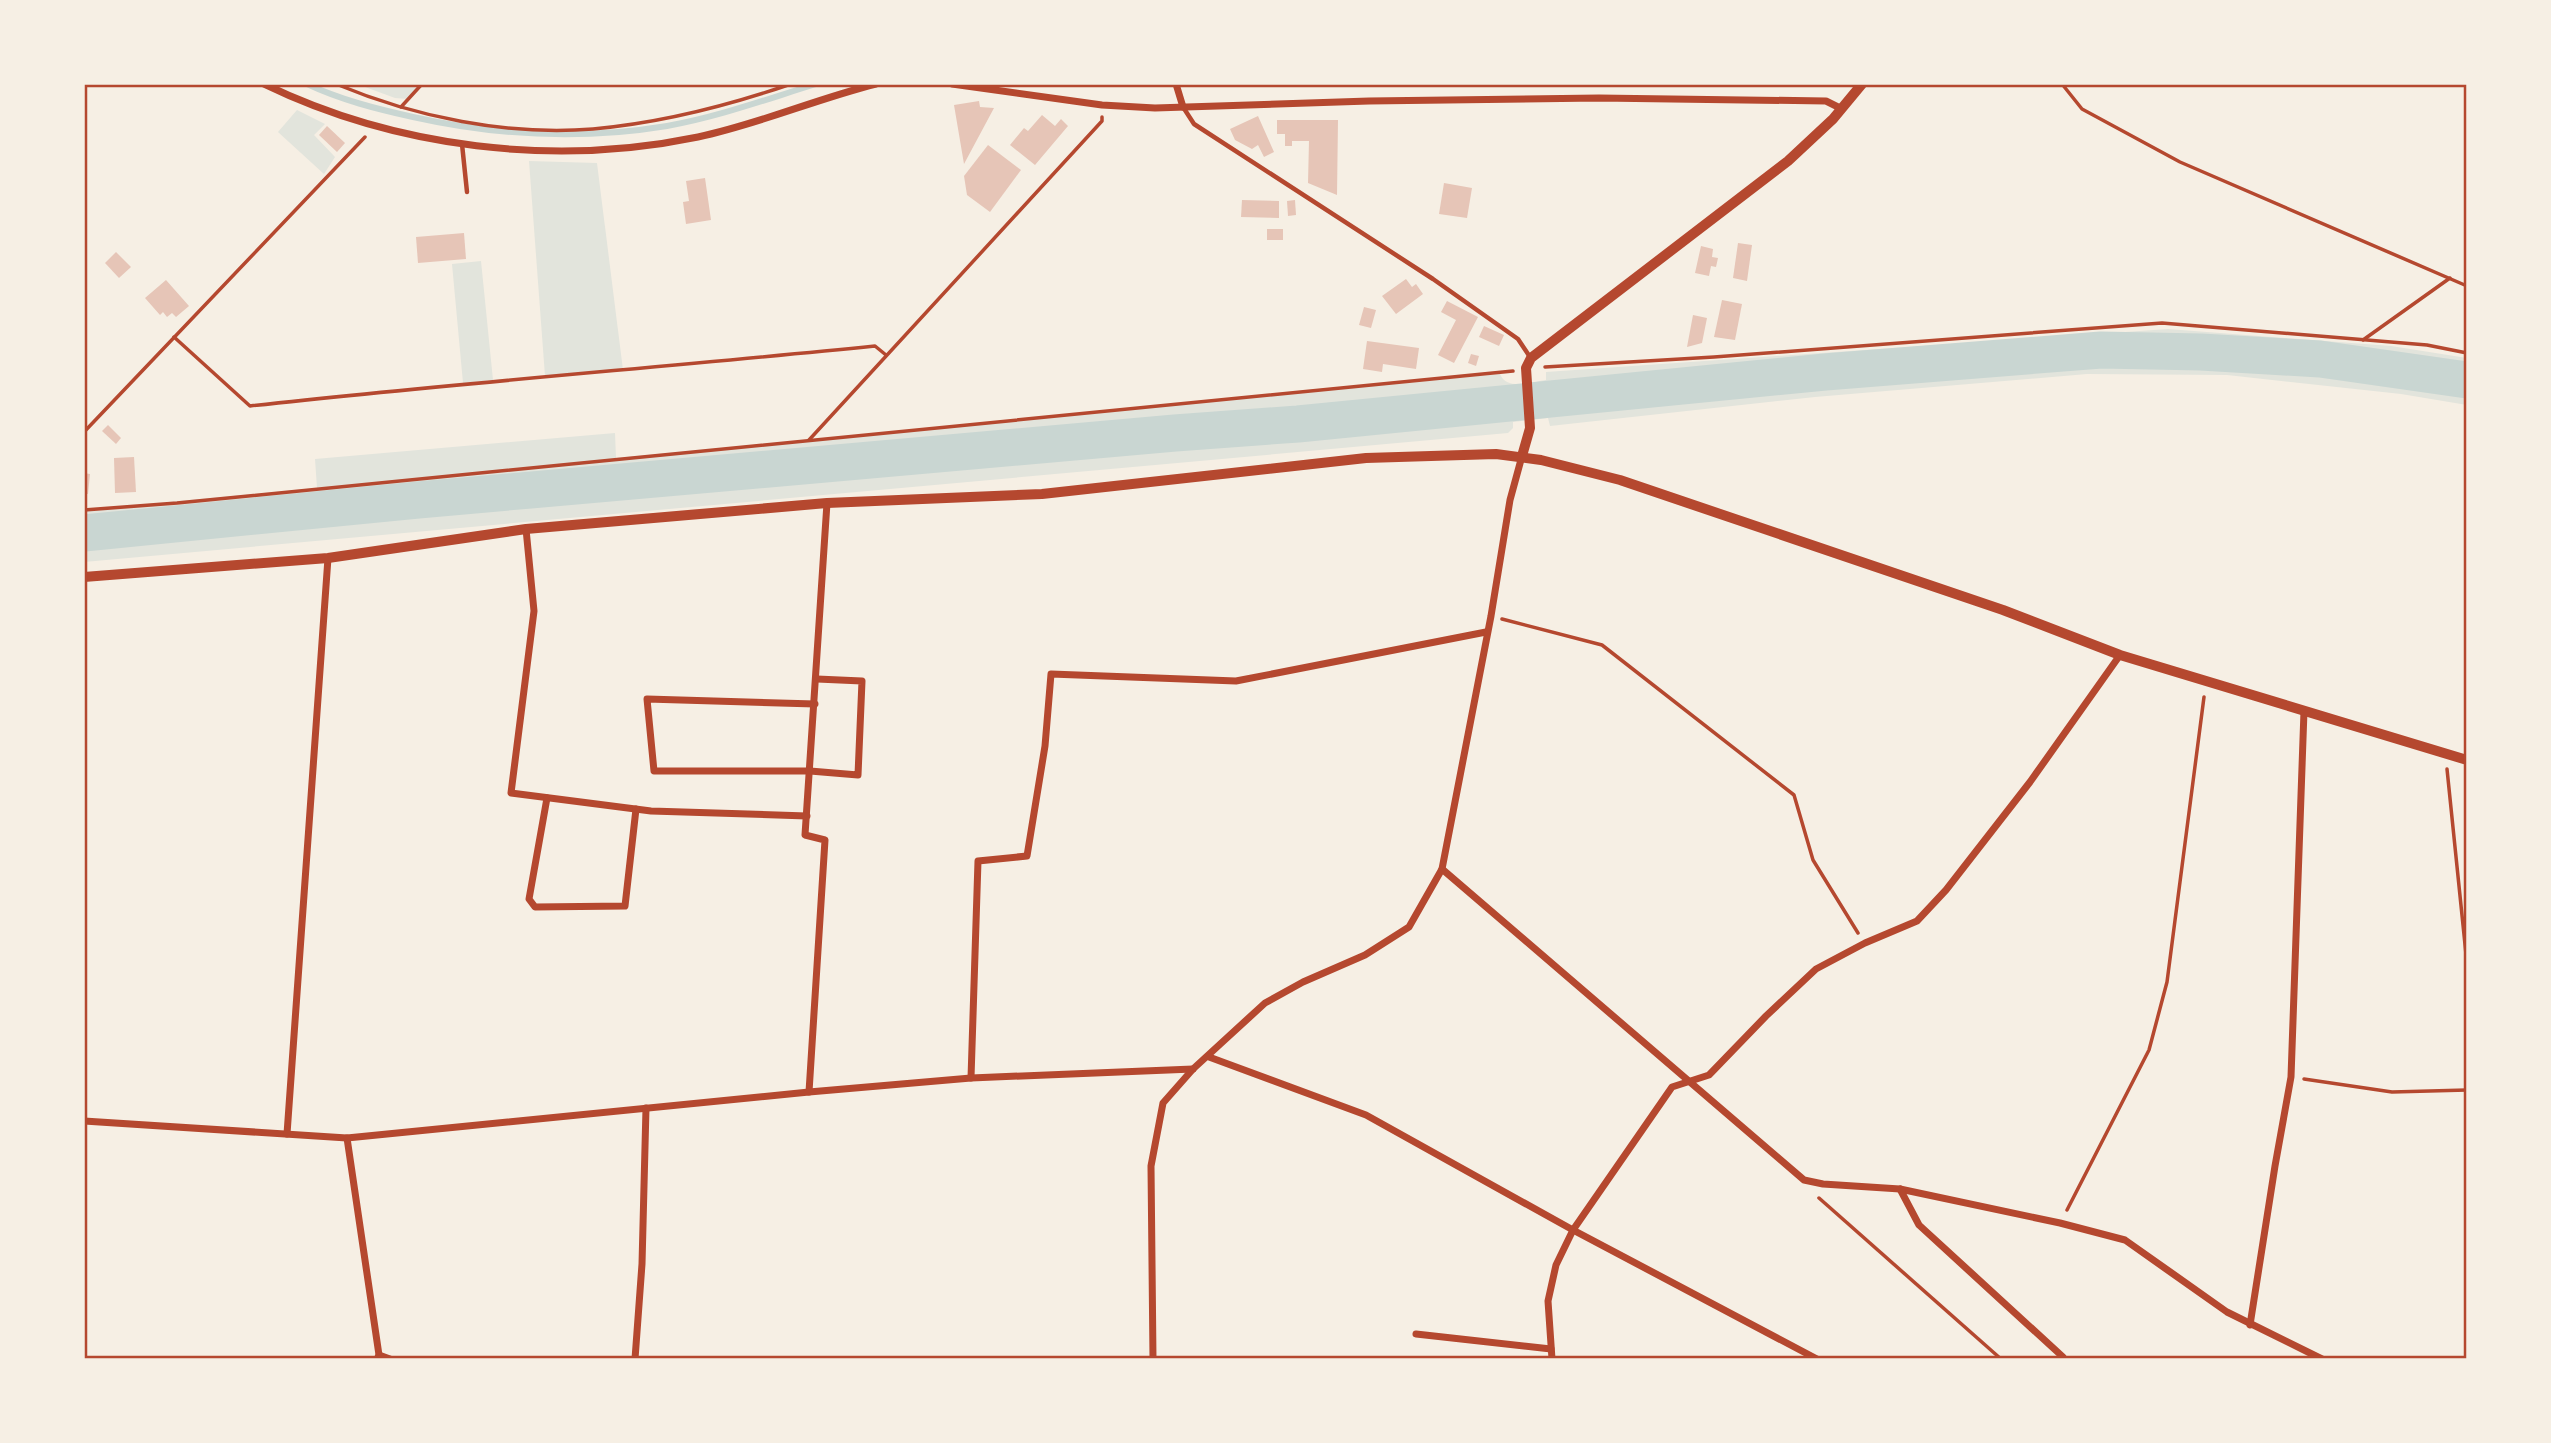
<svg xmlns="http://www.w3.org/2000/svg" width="2551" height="1443" viewBox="0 0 2551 1443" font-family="'Sofia Sans Condensed',sans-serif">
<rect width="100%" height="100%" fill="#f6efe4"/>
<!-- green -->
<g fill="#e2e4dc">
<polygon points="357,84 422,84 408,99 395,98"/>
<polygon points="297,110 325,124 314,135 335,157 324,174 278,132"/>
<polygon points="529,161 597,163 623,370 545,376"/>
<polygon points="481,261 493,380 463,383 452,264"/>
<path d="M 2168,329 L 2391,346 L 2467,358 L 2467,370 L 2322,348 L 2152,338 L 1860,359 L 1510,394 L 1264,412 L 84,523 L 84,510 L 317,488 L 315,459 L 615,433 L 616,458 L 1500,374 C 1507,391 1531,382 1546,380 L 1546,372 Z"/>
<polygon points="2168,362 2386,380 2467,394 2467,405 2401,394 2227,375 2087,374 1815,397 1550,426 1548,418 1513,422 1513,428 1508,433 84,562 84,547 767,480 857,476 1986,370"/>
</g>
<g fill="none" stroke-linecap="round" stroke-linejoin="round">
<!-- stream -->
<path stroke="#c9d6d2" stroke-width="6" d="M 307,84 C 341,100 377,109 413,117 C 498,136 582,140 667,126 C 718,117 767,99 816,84"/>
<!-- river -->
<polyline stroke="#c9d6d2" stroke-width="37" points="84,533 418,500 1175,433 1298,424 1825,372 2101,350 2201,352 2320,359 2467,380"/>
</g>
<!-- building -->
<g fill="#e6c5b7">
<polygon points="979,101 980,107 994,108 964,164 954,105"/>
<polygon points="1042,115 1055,126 1061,119 1068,126 1035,165 1010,145 1024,128 1028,131"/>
<polygon points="1258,116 1274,152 1264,157 1258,145 1252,149 1235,140 1230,129"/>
<polygon points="1277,120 1338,120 1337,195 1308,183 1309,141 1292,141 1292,146 1285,146 1285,134 1277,134"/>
<polygon points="327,126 345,143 337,152 319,135"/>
<polygon points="988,145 1021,170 990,212 967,195 964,176"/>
<polygon points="705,178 711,220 686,224 683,202 689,201 686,181"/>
<polygon points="1444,183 1472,188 1467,218 1439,214"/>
<polygon points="1242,200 1279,201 1279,218 1241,217"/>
<polygon points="1295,200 1296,215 1288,216 1287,201"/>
<rect x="1267" y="229" width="16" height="11"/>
<polygon points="464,233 466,259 418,263 416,237"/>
<polygon points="1738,243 1752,245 1747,281 1733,278"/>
<polygon points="1701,246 1713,249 1712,257 1718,258 1716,267 1711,266 1709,276 1695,273"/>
<polygon points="116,252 131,267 119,278 105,263"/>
<polygon points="1406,279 1412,287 1416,284 1423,294 1396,314 1382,296"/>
<polygon points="166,280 189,306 176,317 172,313 167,317 163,312 160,315 145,298"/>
<polygon points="1722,300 1742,304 1735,340 1714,337"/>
<polygon points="1447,301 1478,317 1454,363 1438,355 1456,320 1441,312"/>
<polygon points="1364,307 1376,310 1371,328 1359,325"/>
<polygon points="1693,315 1707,318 1702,343 1687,347"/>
<polygon points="1484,326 1504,335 1499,346 1479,337"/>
<polygon points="1367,341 1419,348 1416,369 1383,364 1382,372 1363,369"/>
<polygon points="1471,354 1479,356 1476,366 1468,363"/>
<polygon points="108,425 121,438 116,444 102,431"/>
<polygon points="134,457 136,492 115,493 114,458"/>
<polygon points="84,473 90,474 88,494 84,494"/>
</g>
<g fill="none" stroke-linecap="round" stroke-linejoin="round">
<!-- path -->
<g stroke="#b5482f" stroke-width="3.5">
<path d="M 336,84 C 415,117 507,136 593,129 C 660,123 727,106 791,84"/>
<polyline points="2062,84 2082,109 2180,162 2467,286"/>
<polyline points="401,107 422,84"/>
<path d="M 174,337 L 250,406 C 458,383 667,367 875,346 L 886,355"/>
<polyline points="2363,340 2450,278"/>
<polyline points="1545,367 1714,357 2162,323 2427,345 2467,353"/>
<polyline points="84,432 365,137"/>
<polyline points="809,440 1102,121 1102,117"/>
<polyline points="84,510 177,503 1513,371"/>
<polyline points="1502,619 1602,645 1794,795 1813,860 1858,933"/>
<polyline points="2447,769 2467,964"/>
<polyline points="2304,1079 2392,1092 2467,1090"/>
<polyline points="1819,1198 2001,1359"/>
<polyline points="2067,1210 2149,1050 2167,982 2204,697"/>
</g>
<!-- service -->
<g stroke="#b5482f" stroke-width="4.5">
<polyline points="1183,107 1194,124 1433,279 1518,339 1530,357"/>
<polyline points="462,144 467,192"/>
</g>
<!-- minor -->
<g stroke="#b5482f" stroke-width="7">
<path d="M 264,84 C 396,148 554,167 698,137 C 759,124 816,99 876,84"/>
<polyline points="952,84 1102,105 1155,108 1369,101 1599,98 1826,101 1842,109"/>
<polyline points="1176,84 1183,107"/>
<polyline points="526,529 534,611 511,793 651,811 807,816"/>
<polyline points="815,704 647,699 654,771 810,771 858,775 862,681 817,679"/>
<polyline points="547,798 529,899 535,907 625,906 636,809"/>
<polyline points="1442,869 1804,1180 1823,1184 1900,1189 2060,1223 2125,1240 2227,1312 2322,1359"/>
<polyline points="1209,1057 1366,1115 1573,1230 1817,1359"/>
<polyline points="971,1078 978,861 1027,856 1045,746 1051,674 1236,681 1486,632"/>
<polyline points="809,1092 825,840 805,835 827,503"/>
<polyline points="84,1121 347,1138 809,1092 971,1078 1193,1069"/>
<polyline points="287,1134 328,558"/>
<polyline points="347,1138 379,1355 377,1359"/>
<polyline points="1900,1189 1919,1225 2063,1357 2061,1359"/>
<polyline points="2250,1325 2275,1166 2291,1077 2304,711"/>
<polyline points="1416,1334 1551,1349"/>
<polyline points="379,1355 390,1359"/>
<polyline points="635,1359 642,1264 646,1108"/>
<polyline points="1153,1359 1151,1166 1163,1103 1193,1069 1265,1003 1303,982 1365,955 1409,927 1442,869 1491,616 1510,500 1522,456"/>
<polyline points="1552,1359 1548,1301 1556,1265 1573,1230 1672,1087 1709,1075 1766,1016 1816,969 1865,943 1917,921 1946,890 2030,782 2120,655"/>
</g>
<!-- tertiary -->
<g stroke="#b5482f" stroke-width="10">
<polyline points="1522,456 1530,428 1526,368 1531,358 1788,161 1833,119 1862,84"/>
<polyline points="84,577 328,558 526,529 827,503 1042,494 1366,458 1496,454 1541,460 1620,480 2003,610 2120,655 2467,760"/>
</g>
</g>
<!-- border -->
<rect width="2551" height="1443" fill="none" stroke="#f6efe4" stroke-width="172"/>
<rect x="86" y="86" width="2379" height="1271" fill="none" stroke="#b5482f" stroke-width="2.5"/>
</svg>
